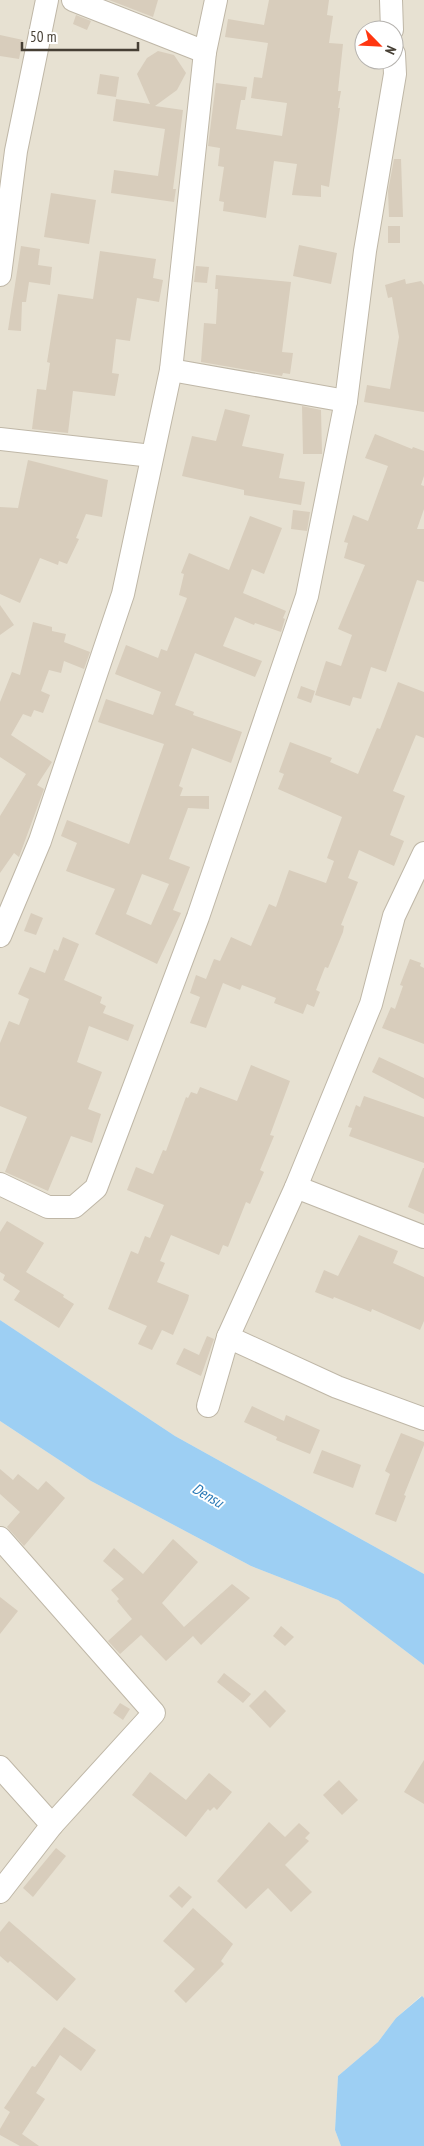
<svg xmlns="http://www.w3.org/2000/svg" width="424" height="2146" viewBox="0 0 424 2146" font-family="'PT Sans Narrow',sans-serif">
<rect width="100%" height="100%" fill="#f3efe4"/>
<!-- residential -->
<g fill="#e7e1d2" fill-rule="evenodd">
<path d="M 0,0 L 424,0 L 424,1574 L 175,1436 L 0,1320 ZM 364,30 L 394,30 L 394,60 L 364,60 Z"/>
<polygon points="0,1421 91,1481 251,1566 338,1600 424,1665 424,1998 421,1996 396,2018 378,2042 338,2076 335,2130 341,2146 0,2146"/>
</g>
<!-- water -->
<g fill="#9dcff3">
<polygon points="0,1320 175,1436 424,1574 424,1665 338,1600 251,1566 91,1481 0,1421"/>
<polygon points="422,1996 424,1998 424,2146 341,2146 335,2130 338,2076 378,2042 396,2018"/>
</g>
<!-- building -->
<g fill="#d8cdbc" fill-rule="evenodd">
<polygon points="109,0 158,0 153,17"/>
<polygon points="269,0 329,0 327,15 333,16 329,43 343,44 338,91 341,91 338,108 340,108 329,187 321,185 321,197 292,195 297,164 274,161 266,218 223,211 224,202 219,201 224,167 218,166 220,148 208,146 216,83 247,87 245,100 241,100 236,129 282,136 287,103 251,98 254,77 262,78 268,43 225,37 228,19 264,25"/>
<polygon points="76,15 91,21 87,30 73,24"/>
<polygon points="0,35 23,40 19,59 0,56"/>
<polygon points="158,51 174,55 186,73 177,90 155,106 183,110 173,189 176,189 174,202 111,193 114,170 158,176 165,129 113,121 116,99 150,104 137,74 147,58"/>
<polygon points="100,74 119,77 116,97 97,94"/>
<polygon points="394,159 401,159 403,217 389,217 388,191"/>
<polygon points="51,193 96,200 89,244 44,237"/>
<rect x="388" y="226" width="12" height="17"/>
<polygon points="299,245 337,253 331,284 293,276"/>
<polygon points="21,246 40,249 38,265 52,267 50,285 29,282 26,302 22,302 21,331 8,330"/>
<polygon points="100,251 156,259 153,278 163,280 159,302 137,298 130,341 116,339 112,373 119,374 115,396 73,391 68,433 32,429 37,389 46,390 50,363 47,362 58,294 93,299"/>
<polygon points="196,266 209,267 207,283 194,282"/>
<polygon points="216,275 291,282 282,352 293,353 290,374 283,373 282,376 201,362 204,323 216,324 218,289 215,289"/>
<polygon points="405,279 406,284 421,281 424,285 424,412 364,402 367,385 390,389 399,337 392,297 388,298 385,285"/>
<polygon points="302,406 321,410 322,454 303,454"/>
<polygon points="225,409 250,415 242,446 284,454 279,478 305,482 301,505 244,495 244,490 182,476 192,436 216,441"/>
<polygon points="375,434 412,449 413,447 424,451 424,476 421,485 424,486 424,509 417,529 424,529 424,582 417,580 386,672 371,667 361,699 353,697 350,706 315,695 326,661 341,666 352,635 338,629 365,565 344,558 348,543 344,542 353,515 368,521 388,466 365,458"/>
<polygon points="28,460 108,480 102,517 86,514 76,538 79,539 67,564 59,561 58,565 40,558 20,603 0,594 0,507 18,508"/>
<polygon points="293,510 310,512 307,531 291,529"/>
<path d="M 250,516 L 282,528 L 264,574 L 252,569 L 243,593 L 286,611 L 283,618 L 285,619 L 281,632 L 255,623 L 254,625 L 235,617 L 223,646 L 262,661 L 255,677 L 195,653 L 175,705 L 194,712 L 193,715 L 242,732 L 231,763 L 192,748 L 179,786 L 183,788 L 180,796 L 209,796 L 209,809 L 188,808 L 169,859 L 190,867 L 173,910 L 181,913 L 157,964 L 95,934 L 115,889 L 66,871 L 77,843 L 61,836 L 67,820 L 129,844 L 164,744 L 98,722 L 106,699 L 153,715 L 161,692 L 115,674 L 126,645 L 158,658 L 161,649 L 167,651 L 187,598 L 179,595 L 184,574 L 181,573 L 189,553 L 229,570 ZM 142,874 L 169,884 L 151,925 L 126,914 Z"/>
<polygon points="0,605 14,625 0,635"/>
<polygon points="33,622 52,627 52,631 66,634 64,642 90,652 84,669 64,661 61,673 49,670 41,691 50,695 43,713 34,710 31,717 23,714 11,735 52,762 37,785 44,789 19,857 14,853 0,873 0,816 26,774 0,757 0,702 12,672 20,675"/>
<polygon points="398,682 424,692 424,738 416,735 393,791 405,796 390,835 404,841 394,866 359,850 348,878 358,882 341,925 344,926 343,932 328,968 325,967 316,990 320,992 314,1007 307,1004 303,1014 274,1003 276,998 242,985 240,990 223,983 206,1028 190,1023 200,997 190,993 196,975 206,979 214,959 220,961 231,937 251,946 269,904 276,907 289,870 326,883 334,861 327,858 342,817 278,789 284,774 279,772 290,742 332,758 330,762 358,774 377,728 380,729"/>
<polygon points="301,686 315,691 311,703 297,698"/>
<polygon points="31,913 43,918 36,935 24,931"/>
<polygon points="63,937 79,944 64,980 102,997 100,1003 106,1006 103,1013 134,1025 128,1041 89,1026 77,1062 102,1072 88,1109 101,1114 92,1143 71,1136 48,1191 5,1172 27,1117 0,1106 0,1043 9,1021 19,1025 29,999 18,994 30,967 45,973 54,949 58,951"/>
<polygon points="410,959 421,963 420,966 424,968 424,1044 382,1028 391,1007 395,1009 403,986 400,985"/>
<polygon points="379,1057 424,1078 424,1099 372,1072"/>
<polygon points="251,1065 290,1081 270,1135 274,1136 260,1170 264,1172 250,1204 246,1202 228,1247 223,1245 219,1255 171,1235 160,1261 165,1263 157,1282 189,1295 188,1300 173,1335 162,1330 152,1350 138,1344 147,1326 108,1309 131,1251 138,1254 145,1236 150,1238 164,1205 127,1190 136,1167 153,1174 163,1150 166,1151 186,1097 188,1098 191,1092 197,1094 200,1087 237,1101"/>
<polygon points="364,1096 424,1117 424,1163 349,1136 352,1128 348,1127 356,1105 360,1107"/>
<polygon points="423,1168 424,1168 424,1214 408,1207"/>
<polygon points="7,1221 44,1243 26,1272 64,1295 63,1297 74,1304 59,1328 14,1300 20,1291 3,1280 5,1275 0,1272 0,1232"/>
<polygon points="359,1235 398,1251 393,1263 424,1277 424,1321 420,1330 372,1309 371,1312 334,1297 333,1299 315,1292 324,1270 338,1276"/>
<polygon points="207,1336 214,1339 201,1376 176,1364 184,1348 199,1355"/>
<polygon points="252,1406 284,1421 286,1415 320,1430 310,1454 276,1440 277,1437 244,1422"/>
<polygon points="401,1433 424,1442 424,1445 404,1495 406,1496 396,1522 375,1514 390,1474 385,1471"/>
<polygon points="322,1450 361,1465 353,1488 313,1473"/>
<polygon points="0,1469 13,1480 18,1474 38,1490 46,1481 65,1498 24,1546 7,1527 20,1512 0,1494"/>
<polygon points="173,1539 198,1562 162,1603 184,1627 232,1584 250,1598 201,1645 193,1636 166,1661 141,1635 120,1654 108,1641 132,1619 117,1601 119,1599 111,1590 124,1579 103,1561 114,1548 143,1574"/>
<polygon points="0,1597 18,1611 0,1634"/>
<polygon points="281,1626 294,1637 285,1646 273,1636"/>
<polygon points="224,1673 251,1694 243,1703 217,1682"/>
<polygon points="265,1690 286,1711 270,1728 249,1706"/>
<polygon points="120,1703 130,1709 123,1720 113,1713"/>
<polygon points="424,1760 424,1804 404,1792"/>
<polygon points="150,1772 186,1800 209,1773 232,1792 217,1810 214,1807 210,1811 208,1809 186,1837 132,1795"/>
<polygon points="339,1780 358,1800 342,1815 323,1795"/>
<polygon points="269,1822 285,1837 299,1823 310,1833 305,1838 309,1841 285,1865 312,1892 291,1912 268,1888 246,1909 217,1881"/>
<polygon points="56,1848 66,1856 33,1897 23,1888"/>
<polygon points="179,1886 192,1897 182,1908 169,1896"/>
<polygon points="193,1908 233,1944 221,1961 224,1964 186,2003 174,1991 195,1969 163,1941"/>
<polygon points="9,1921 76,1979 57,2001 10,1961 8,1963 0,1956 0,1932"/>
<polygon points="64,2027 96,2050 81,2071 60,2055 36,2093 45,2099 22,2134 39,2146 20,2146 0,2135 0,2129 10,2112 4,2108 32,2066 35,2067"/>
</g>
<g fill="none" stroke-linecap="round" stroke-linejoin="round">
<!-- minor casing -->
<g stroke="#bfb7a7" stroke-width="24">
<g id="minor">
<polyline points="73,0 205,52"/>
<polyline points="391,0 392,30"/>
<polyline points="0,275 16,151 47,0"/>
<polyline points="171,370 346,401"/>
<polyline points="0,439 152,456"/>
<polyline points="424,853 394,916 371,1004 296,1187 228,1337 337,1387 424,1419"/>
<polyline points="0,936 40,841 123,594 171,370 205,52 216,0"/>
<polyline points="0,1184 48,1207 74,1207 96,1188 198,917 307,596 346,401 365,251 395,74 394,54"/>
<polyline points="296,1187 424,1237"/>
<polyline points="208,1406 228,1337"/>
<polyline points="0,1538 154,1713 52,1825 0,1892"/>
<polyline points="0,1767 52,1825"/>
</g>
</g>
<!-- minor -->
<use href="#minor" stroke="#fff" stroke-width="22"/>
</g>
<g text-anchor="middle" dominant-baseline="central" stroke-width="4" stroke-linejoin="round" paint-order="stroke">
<!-- water labels -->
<g font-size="15" font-style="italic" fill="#2979b6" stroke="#fff">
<text transform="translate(208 1495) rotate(31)">Densu</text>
</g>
</g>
<!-- north arrow -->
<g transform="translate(379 45) rotate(114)"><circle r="24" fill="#ffffff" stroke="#b5b2ae"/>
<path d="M0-4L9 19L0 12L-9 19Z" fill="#ff3610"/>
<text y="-8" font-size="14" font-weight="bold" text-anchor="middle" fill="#463f34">N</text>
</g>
<!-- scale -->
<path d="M22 42v8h116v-8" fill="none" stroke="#463f34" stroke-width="2.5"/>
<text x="30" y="42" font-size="15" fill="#463f34" stroke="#ffffff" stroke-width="4" paint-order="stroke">50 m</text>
</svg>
